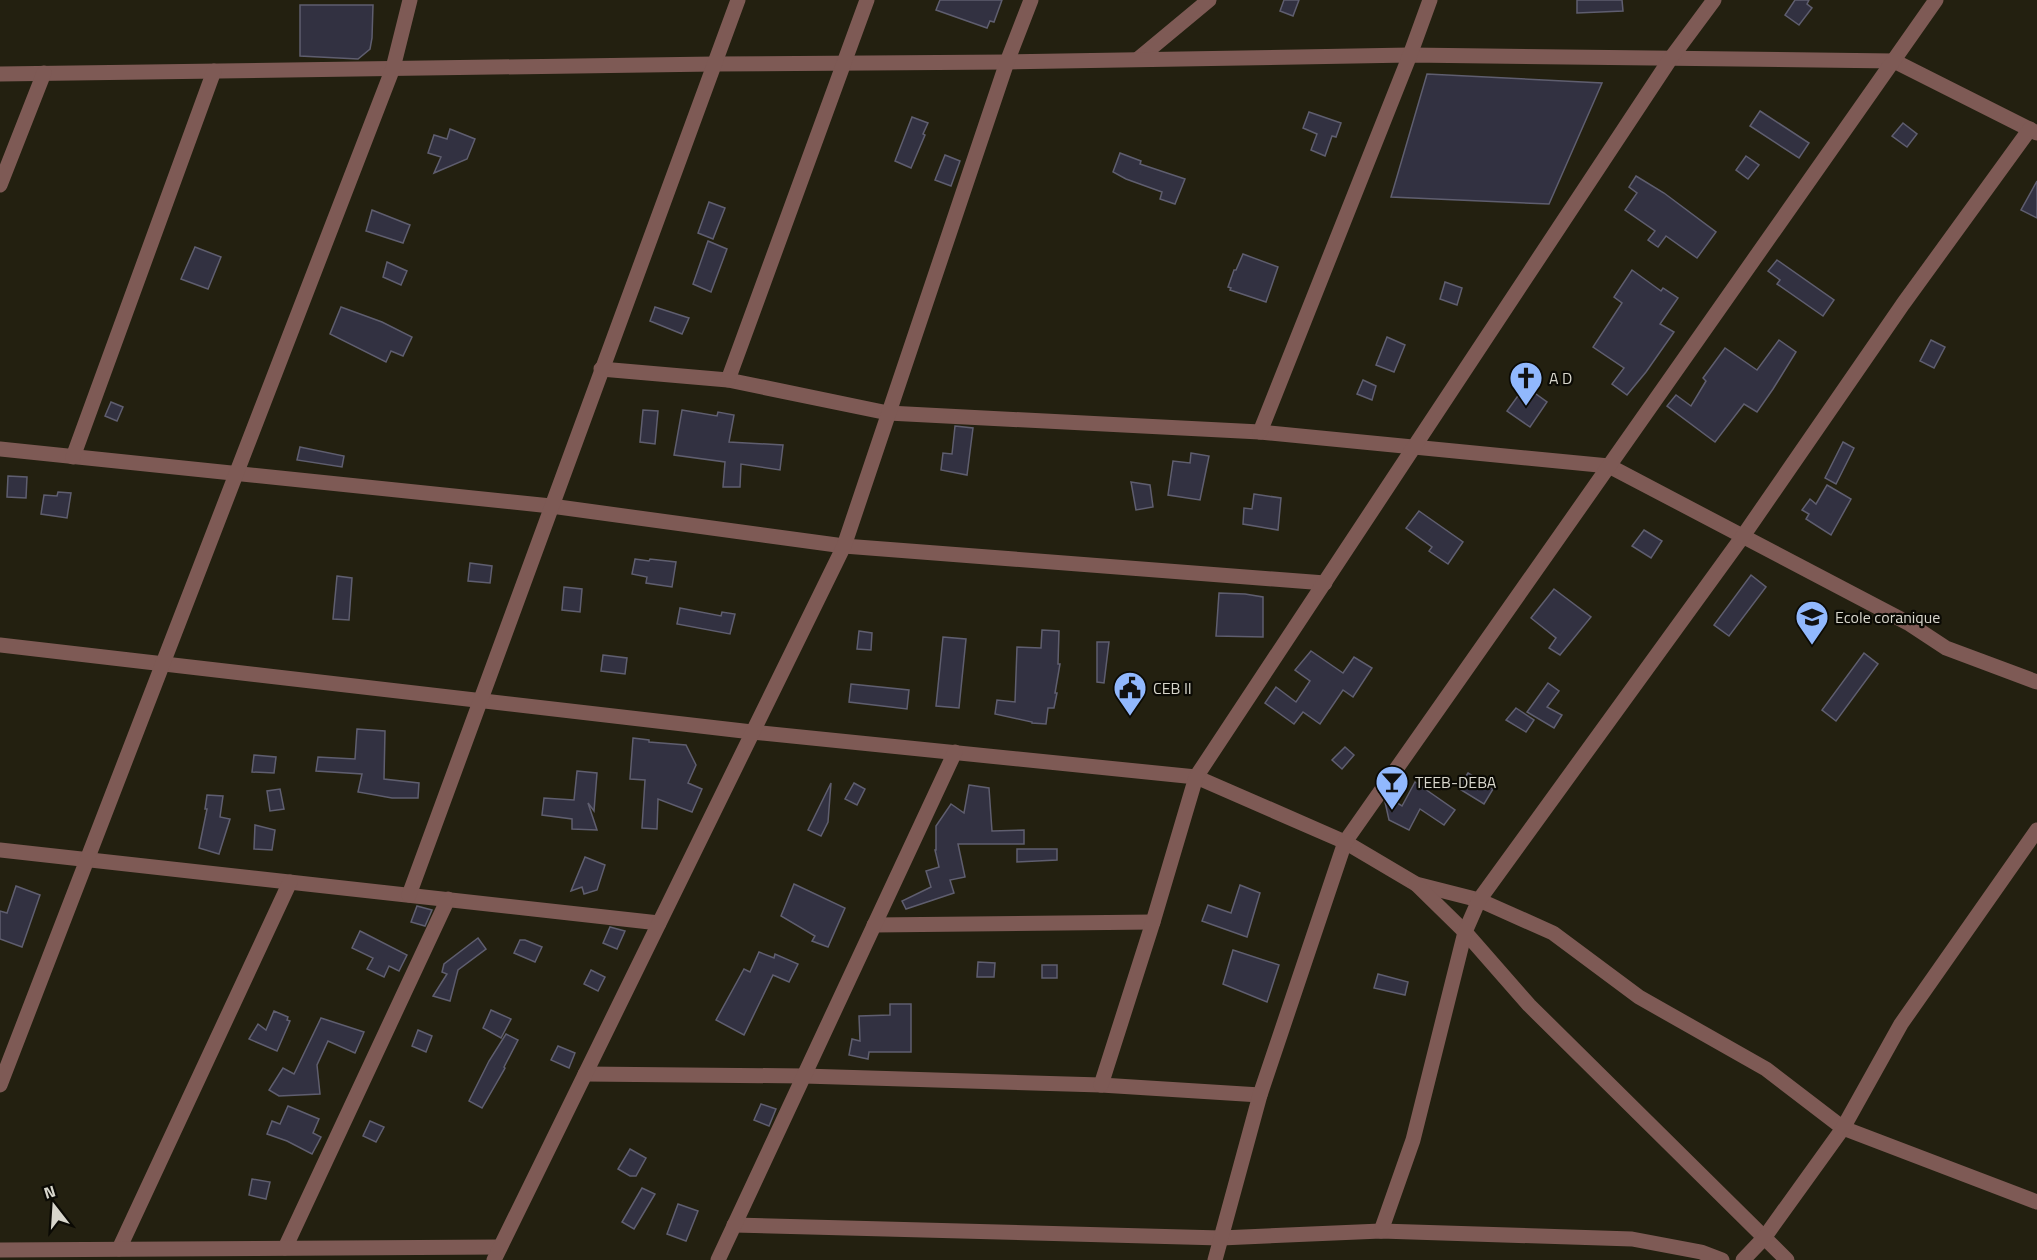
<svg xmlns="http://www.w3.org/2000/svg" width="2037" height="1260" viewBox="0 0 2037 1260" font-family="'Titillium Web',sans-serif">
<rect width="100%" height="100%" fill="#232010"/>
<!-- building -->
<g fill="#323141" stroke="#5f5e6f" stroke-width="1.5">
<polygon points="940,0 1002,0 994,22 990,21 987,28 936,10"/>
<polygon points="1284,0 1299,0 1293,16 1280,11"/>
<polygon points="1577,0 1622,0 1623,11 1577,13"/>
<polygon points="1795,0 1809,0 1807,4 1812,8 1799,25 1785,15"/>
<polygon points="300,5 373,5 372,38 370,49 358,59 300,56"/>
<polygon points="1427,74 1602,83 1549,204 1391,197"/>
<polygon points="1760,111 1809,143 1799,158 1750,126"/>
<polygon points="1309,112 1341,123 1336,137 1332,136 1325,156 1311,150 1317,134 1303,128"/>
<polygon points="912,117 928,123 923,134 925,135 911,168 895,161"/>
<polygon points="1903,123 1917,134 1907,147 1892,136"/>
<polygon points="450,129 475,139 467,159 434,173 441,157 428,153 434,135 447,139"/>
<polygon points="1120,153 1141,161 1140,164 1185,179 1175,204 1160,199 1162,192 1126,179 1113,172"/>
<polygon points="945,155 960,161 951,186 935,180"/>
<polygon points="1746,156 1759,165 1748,179 1736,170"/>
<polygon points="1636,176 1664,193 1716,232 1697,258 1666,236 1658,247 1648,240 1655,231 1625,210 1637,193 1629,187"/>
<polygon points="2037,181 2037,218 2021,210"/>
<polygon points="709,202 725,208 713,239 698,233"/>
<polygon points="372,210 410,225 403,243 366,231"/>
<polygon points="708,241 727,249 711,292 693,284"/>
<polygon points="195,247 221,257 208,289 181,279"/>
<polygon points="1243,254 1278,267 1266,302 1230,290 1231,288 1228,287 1234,270 1236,270"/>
<polygon points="1777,260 1834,300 1823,316 1777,284 1780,280 1768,271"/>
<polygon points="387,262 407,271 401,285 383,277"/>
<polygon points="1632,270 1661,291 1663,288 1678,298 1660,324 1674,332 1646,372 1627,395 1612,384 1624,368 1593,347 1622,303 1614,297"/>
<polygon points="1445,282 1462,288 1457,305 1440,299"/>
<polygon points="341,307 382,322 412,337 403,356 391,351 386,362 330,334"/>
<polygon points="655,307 689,318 682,334 650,321"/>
<polygon points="1387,337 1405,345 1394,372 1376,365"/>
<polygon points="1779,340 1796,352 1773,389 1757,412 1744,404 1715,442 1667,406 1676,395 1691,406 1706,381 1703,378 1725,348 1757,370"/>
<polygon points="1931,340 1945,347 1934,368 1920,361"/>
<polygon points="1363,380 1376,386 1372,400 1357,394"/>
<polygon points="1525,386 1547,402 1530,427 1507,411"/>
<polygon points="111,402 123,407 117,421 105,416"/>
<polygon points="643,410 658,411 655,444 640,442"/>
<polygon points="682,410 717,416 718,412 734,415 729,442 783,445 780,470 741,464 740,487 723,487 725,462 674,455"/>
<polygon points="955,426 973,428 967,475 941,470 943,453 952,454"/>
<polygon points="1843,442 1854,448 1836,484 1825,478"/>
<polygon points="300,447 344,456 342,467 297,460"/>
<polygon points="1191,453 1209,456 1200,500 1168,495 1173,461 1190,463"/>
<polygon points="8,476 27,477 26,498 7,497"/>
<polygon points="1131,482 1150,485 1153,507 1136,510"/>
<polygon points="1827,485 1851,499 1831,535 1806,519 1809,514 1802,510 1810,499 1816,504"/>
<polygon points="58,492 71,493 67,518 41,514 44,495 57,496"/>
<polygon points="1254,494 1281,498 1278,530 1243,524 1244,508 1252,509"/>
<polygon points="1419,511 1463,542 1448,564 1429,551 1432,547 1406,528"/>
<polygon points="1644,530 1662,541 1651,558 1632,546"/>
<polygon points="635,559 649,561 650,559 676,562 672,587 646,583 647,577 632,574"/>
<polygon points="470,563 492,566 490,583 468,581"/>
<polygon points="1751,575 1766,587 1729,636 1714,625"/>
<polygon points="337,576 352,578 349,620 333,619"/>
<polygon points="564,587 582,589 580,612 562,610"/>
<polygon points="1554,589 1591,617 1560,655 1549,648 1556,638 1531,618"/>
<polygon points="1219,593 1245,594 1263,597 1263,637 1216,636"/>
<polygon points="680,608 721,616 722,612 735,614 730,634 677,624"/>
<polygon points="1042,630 1059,631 1058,664 1060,664 1055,693 1057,693 1054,708 1048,708 1046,724 1032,723 1032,722 995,714 997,700 1015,702 1017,647 1041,648"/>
<polygon points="859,631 872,633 871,650 857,649"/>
<polygon points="943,637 966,639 959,708 936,706"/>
<polygon points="1097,642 1109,642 1104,683 1097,682"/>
<polygon points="1311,651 1343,673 1354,657 1372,668 1353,697 1343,690 1320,724 1303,712 1294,724 1265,703 1276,687 1296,702 1310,681 1295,670"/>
<polygon points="1864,653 1878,664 1836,721 1822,710"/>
<polygon points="603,655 627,658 625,674 601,671"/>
<polygon points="1548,683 1559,691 1547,707 1562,715 1554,728 1527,712"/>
<polygon points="851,684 909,690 907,709 849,702"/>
<polygon points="1516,708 1534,720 1526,732 1506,720"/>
<polygon points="357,729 385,731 384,779 419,783 418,798 392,798 358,792 362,774 316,771 318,757 355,759"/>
<polygon points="633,738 649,740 649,742 686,745 696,765 688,783 702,789 692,812 658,799 657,829 642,828 645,780 630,779"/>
<polygon points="1345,747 1354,755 1342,769 1332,760"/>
<polygon points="254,755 276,757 274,773 252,772"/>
<polygon points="577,771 597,773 594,811 588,803 597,830 572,829 572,819 542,815 544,798 574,800"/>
<polygon points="1468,773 1493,789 1484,804 1458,788"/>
<polygon points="1415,782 1455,810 1444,825 1420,809 1409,830 1389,820 1385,802 1388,797 1402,806"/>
<polygon points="831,783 828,822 821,836 808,830"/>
<polygon points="854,783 865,789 857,805 845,799"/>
<polygon points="969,785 989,788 992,831 1024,830 1024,844 958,844 965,877 950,880 954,893 906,909 902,901 931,887 926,871 939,867 935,850 936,850 936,826 951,804 964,813"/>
<polygon points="280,789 284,809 270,811 267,791"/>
<polygon points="207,795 223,796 220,817 230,819 219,854 199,848 207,809 205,809"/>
<polygon points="255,825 275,830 272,850 254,849"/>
<polygon points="1017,849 1057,849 1057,860 1017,862"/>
<polygon points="585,857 605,865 597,890 584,894 582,887 571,891"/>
<polygon points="794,884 845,908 828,947 812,941 815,936 781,916"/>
<polygon points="1240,885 1260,893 1247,937 1202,921 1208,905 1231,913"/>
<polygon points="16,886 40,895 22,947 0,939 0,911 7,913"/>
<polygon points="417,906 432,910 425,926 411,922"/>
<polygon points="610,927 625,931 617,949 603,943"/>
<polygon points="360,931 407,955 399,971 389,966 384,977 367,969 373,958 352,948"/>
<polygon points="478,938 486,949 458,970 450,1001 433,996 447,974 442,972 444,964"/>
<polygon points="520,940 525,940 542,947 535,962 514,953"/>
<polygon points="1233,950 1279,965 1267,1002 1223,984"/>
<polygon points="759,952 774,958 775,954 798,964 789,982 773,975 744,1035 716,1020 744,969 750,972"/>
<polygon points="978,962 995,963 994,977 977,977"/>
<rect x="1042" y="965" width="15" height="13"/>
<polygon points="591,970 605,977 598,991 584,984"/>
<polygon points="1378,974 1408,982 1405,995 1374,988"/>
<polygon points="890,1004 911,1004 911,1052 869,1052 868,1059 849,1055 852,1039 860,1041 859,1016 890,1015"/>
<polygon points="491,1010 511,1019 501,1038 483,1028"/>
<polygon points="274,1011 288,1017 287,1020 290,1021 277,1051 249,1039 258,1024 266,1030"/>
<polygon points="321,1018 364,1032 355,1053 328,1041 317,1065 320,1094 279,1096 269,1090 283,1068 294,1074"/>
<polygon points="418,1030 432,1036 426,1052 412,1046"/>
<polygon points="506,1034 518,1040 504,1067 505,1068 482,1108 469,1101 489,1061"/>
<polygon points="558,1046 575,1053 569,1068 551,1060"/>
<polygon points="761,1104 776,1109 769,1126 754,1120"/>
<polygon points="288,1106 319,1119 313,1133 321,1137 312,1154 287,1141 267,1134 272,1121 280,1124"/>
<polygon points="370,1121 384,1127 376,1142 363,1136"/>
<polygon points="630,1149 646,1158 636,1176 630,1176 618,1169"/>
<polygon points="252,1179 270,1182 266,1199 249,1195"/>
<polygon points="642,1188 655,1194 634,1229 622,1222"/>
<polygon points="678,1204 698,1211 686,1241 667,1234"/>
</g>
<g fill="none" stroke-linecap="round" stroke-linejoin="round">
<!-- minor -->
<g stroke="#7e5a55" stroke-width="15">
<polyline points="1138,59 1209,0"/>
<polyline points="0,74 714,64 1007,62 1410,55 1894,61 2037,133"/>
<polyline points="0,185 44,73"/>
<polyline points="601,369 728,380 888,413 1260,432 1609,466 1908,623 1946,648 2037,682"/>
<polyline points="728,380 867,0"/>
<polyline points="1260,432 1410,55 1430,0"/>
<polyline points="0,449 551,506 844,546 1325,583"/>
<polyline points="73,457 214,71"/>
<polyline points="0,645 752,732 1196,777 1345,842 1416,884 1479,900 1553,933 1639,997 1766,1069 1843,1128 2037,1202"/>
<polyline points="0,850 659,923"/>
<polyline points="1416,884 1465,932 1529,1005 1787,1260"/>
<polyline points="409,895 738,0"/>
<polyline points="874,925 1153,922"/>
<polyline points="585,1074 804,1076 1101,1085 1260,1095"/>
<polyline points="0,1085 393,68 410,0"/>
<polyline points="1101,1085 1153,922 1196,777 1671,58 1714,0"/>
<polyline points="734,1225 1221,1238 1381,1231 1632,1239 1701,1252 1722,1260"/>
<polyline points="1381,1231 1413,1140 1465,932 1479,900 1743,536 1903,304 2030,129"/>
<polyline points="285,1248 448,899"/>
<polyline points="119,1249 290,882"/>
<polyline points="0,1250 500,1247"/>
<polyline points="494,1260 844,546 1007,62 1031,0"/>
<polyline points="718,1260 955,752"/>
<polyline points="1215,1260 1260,1095 1345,842 1936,0"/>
<polyline points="1743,1260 1764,1238 1843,1128 1901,1024 2037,830"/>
</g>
</g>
<!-- icons -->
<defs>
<g id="church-pin" transform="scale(1.725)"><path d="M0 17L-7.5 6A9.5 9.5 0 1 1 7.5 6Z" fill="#91b8fd" stroke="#0b0a04"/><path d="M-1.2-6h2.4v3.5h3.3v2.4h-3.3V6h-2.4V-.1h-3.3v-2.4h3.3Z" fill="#111"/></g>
<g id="school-pin" transform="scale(1.725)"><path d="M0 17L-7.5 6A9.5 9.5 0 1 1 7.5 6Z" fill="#91b8fd" stroke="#0b0a04"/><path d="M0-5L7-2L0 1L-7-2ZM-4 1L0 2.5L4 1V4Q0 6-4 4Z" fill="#111"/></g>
<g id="civic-pin" transform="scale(1.725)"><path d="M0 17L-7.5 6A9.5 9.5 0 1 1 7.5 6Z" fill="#91b8fd" stroke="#0b0a04"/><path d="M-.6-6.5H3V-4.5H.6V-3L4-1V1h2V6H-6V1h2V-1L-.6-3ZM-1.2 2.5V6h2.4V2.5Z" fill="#111"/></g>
<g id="bar-pin" transform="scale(1.725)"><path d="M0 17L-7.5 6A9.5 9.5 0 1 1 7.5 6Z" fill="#91b8fd" stroke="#0b0a04"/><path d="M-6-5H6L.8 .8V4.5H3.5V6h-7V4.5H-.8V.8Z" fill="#111"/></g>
</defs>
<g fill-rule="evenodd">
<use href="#church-pin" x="1526" y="378"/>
<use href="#school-pin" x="1812" y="617"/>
<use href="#civic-pin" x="1130" y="688"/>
<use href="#bar-pin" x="1392" y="782"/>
</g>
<g text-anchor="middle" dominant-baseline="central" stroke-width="4.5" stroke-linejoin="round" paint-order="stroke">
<!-- poi labels -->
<g font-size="16" fill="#d8d6cc" stroke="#0b0a04" text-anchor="start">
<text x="1549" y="378">A D</text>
<text x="1835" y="617">Ecole coranique</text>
<text x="1153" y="688">CEB II</text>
<text x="1415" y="782">TEEB-DEBA</text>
</g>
</g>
<!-- north arrow -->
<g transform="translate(54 1206) rotate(343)" stroke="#0b0a04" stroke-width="4.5" paint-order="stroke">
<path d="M0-4.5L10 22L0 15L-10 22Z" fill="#d8d6cc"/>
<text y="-9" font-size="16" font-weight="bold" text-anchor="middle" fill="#d8d6cc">N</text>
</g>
</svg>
